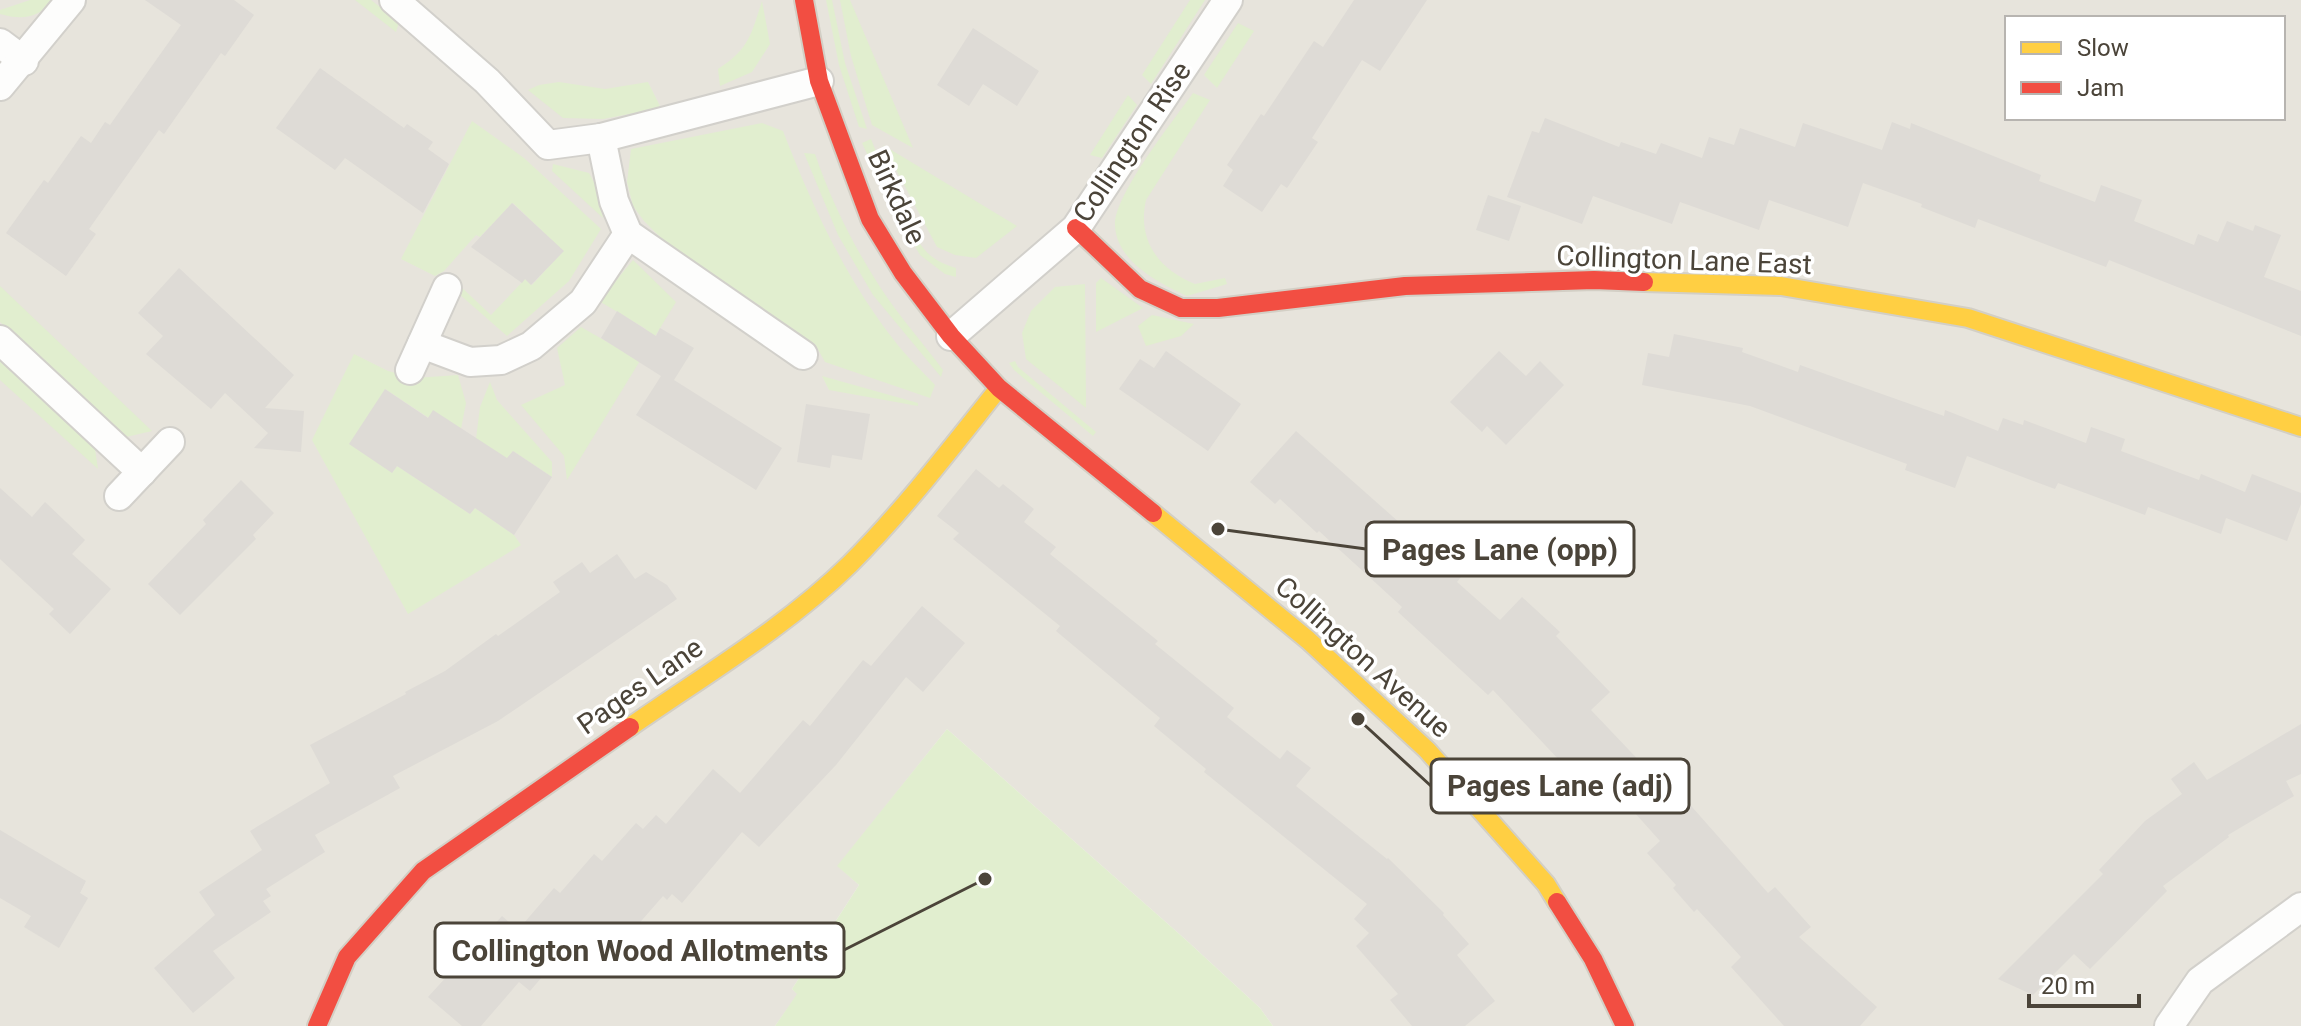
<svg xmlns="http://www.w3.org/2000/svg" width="2301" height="1026" viewBox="0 0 2301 1026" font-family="Roboto,sans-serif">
<rect width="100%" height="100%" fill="#f4f2ee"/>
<!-- residential -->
<path fill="#e7e4dc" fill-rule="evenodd" d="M 0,0 L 2301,0 L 2301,1026 L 1273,1026 L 1260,1008 L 1185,939 L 947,729 L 838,866 L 859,885 L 792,989 L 798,994 L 775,1026 L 0,1026 ZM 2007,18 L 2283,18 L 2283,118 L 2007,118 Z"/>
<!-- green -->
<g fill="#e1eecf">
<path d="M 30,0 L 52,0 C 39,19 21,20 0,14 L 0,10 Z"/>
<polygon points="355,0 371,0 399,22 396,32"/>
<polygon points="826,0 832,0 845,63 867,129 859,127 839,65"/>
<polygon points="840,0 850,0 913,148 872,125 851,56"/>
<polygon points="1190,0 1205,0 1151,84 1142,75"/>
<path d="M 762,1 L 770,44 L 752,72 L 720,86 L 718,69 C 749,49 751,35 762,1 Z"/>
<polygon points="1238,23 1254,31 1217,88 1204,75"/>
<polygon points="559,82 605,89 648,82 661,108 603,119 563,118 528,90 539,85"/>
<path d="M 1193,93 L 1210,100 L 1146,200 C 1137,240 1158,269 1195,284 L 1225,278 L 1227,284 L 1187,296 C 1159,283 1117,262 1115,226 C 1113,196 1174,120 1193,93 Z"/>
<polygon points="1128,95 1137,105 1102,158 1090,155"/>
<polygon points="472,121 524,158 601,229 569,281 507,336 458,293 460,286 491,315 525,279 532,285 563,251 513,203 480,237 476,235 444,271 435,276 401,259"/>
<path d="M 762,123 L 783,131 C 812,206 846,280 897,344 C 908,358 922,371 935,385 L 930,398 L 825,362 L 815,344 L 763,316 L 667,244 L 644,221 L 633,206 L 627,182 L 631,149 Z"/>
<path d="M 871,139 C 884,171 903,222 924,249 C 932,259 945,265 956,268 L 956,277 L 945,274 L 920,255 L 889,201 L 862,143 Z"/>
<polygon points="883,145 1017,226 976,258 955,255 937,247"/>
<path d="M 804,153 L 815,154 C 831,201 853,245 880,287 C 899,316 923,343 943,370 L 941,377 L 873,295 L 838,235 Z"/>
<polygon points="553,164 589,173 595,184 603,218 552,171"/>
<polygon points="633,260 676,302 567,480 564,456 521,405 565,385 557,348 581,327 630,355 646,329 599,301"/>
<polygon points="1101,278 1143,308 1096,332 1096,283"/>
<polygon points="1085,284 1086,408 1026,359 1022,333 1031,311 1055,287"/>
<polygon points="0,286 152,431 126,437 0,322"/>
<polygon points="1152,315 1194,324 1181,336 1146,346 1138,326"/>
<polygon points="354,354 388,371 415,378 458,375 466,403 461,429 429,418 385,389 392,473 397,466 470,514 475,508 514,535 521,545 408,614 312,440"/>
<polygon points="0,361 95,449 98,469 0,380"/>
<polygon points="1015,361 1018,367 1096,432 1093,436 1014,370 1009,363"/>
<polygon points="822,376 918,403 918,406 829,390"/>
<polygon points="490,382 497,400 552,462 552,477 513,451 507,459 476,439 480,407"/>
<polygon points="947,729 1185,939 1260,1008 1273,1026 775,1026 797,994 792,989 859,885 837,866"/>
</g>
<!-- building -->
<g fill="#dedbd6">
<polygon points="145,0 234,0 254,15 225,56 221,53 164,134 159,130 89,229 96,234 66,276 6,233 44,180 48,183 81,136 91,143 105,122 110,125 181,25"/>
<polygon points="1354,0 1427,0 1380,71 1362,60 1312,138 1318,142 1287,188 1281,184 1262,212 1223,186 1233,170 1227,165 1261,114 1264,116 1314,41 1323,47"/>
<polygon points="973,28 1039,71 1017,106 983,84 969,106 937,85"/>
<polygon points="320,68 404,128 407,124 433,142 428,149 449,164 423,213 345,158 335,170 276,128"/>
<polygon points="1545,118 1619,147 1621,142 1656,154 1661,143 1702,158 1709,137 1734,145 1740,128 1795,147 1803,123 1882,150 1892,122 1910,129 1911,123 2041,175 2039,181 2095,202 2101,185 2142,200 2134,221 2194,245 2198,234 2218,242 2227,221 2253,231 2255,225 2281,235 2264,277 2301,291 2301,336 2109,260 2106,267 1978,219 1975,228 1921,207 1922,204 1863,183 1848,227 1769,200 1759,230 1680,202 1672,224 1593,196 1582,224 1507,197 1532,131 1539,133"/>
<polygon points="1488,195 1521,206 1509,241 1476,230"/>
<polygon points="512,203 564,251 531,285 525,279 522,283 471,247"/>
<polygon points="179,268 294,375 265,408 304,411 301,452 254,448 268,433 225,393 211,409 146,354 163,336 138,313"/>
<polygon points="617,311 656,336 660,328 694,348 674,380 782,448 756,490 636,415 661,376 601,338"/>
<polygon points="1674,334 1743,348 1742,352 1798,372 1800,365 1944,416 1945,410 1998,431 2003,418 2023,425 2024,420 2086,443 2091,427 2125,439 2121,451 2199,480 2201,474 2245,492 2252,474 2301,493 2301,504 2287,541 2226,518 2221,534 2148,507 2145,515 2058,483 2055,489 1967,456 1955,488 1905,470 1907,464 1750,406 1642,385 1648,353 1669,357"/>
<polygon points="1166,351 1241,404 1208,451 1119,389 1140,359 1154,368"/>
<polygon points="1499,351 1526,376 1540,361 1564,385 1506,445 1487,426 1482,432 1450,402"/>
<polygon points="385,389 428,418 433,410 507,458 513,451 552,477 514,535 475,508 470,514 397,466 392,473 349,444"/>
<polygon points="806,404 870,414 862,460 832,455 830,468 797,462"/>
<polygon points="1296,431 1461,577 1457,582 1500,620 1522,597 1560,632 1556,636 1610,692 1591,710 1648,770 1655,765 1768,893 1775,887 1811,927 1799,937 1877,1007 1860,1026 1784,1026 1731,967 1741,957 1697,909 1694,912 1673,888 1676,885 1647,853 1660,841 1609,784 1595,798 1493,690 1488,695 1398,612 1402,607 1319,531 1317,533 1280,499 1275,504 1250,482"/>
<polygon points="976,469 999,488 1003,484 1034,509 1024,522 1056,547 1050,554 1158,641 1155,644 1234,708 1227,717 1280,759 1287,750 1311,768 1296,786 1387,859 1388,858 1444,913 1443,915 1469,944 1457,955 1495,1001 1465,1026 1412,1026 1390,1000 1398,994 1356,946 1369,933 1354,919 1367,904 1204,772 1206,769 1154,726 1160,718 1056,631 1060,626 953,539 959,533 937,516"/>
<polygon points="241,480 274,513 253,535 256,539 180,615 148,584 206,524 203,520"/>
<polygon points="0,488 32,517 45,502 85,540 72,554 111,589 70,634 49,614 54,609 0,559"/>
<polygon points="617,554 635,579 646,572 667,585 677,599 498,721 393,776 400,788 315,835 325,852 266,889 271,896 263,901 271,912 213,951 235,978 193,1013 154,968 215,915 199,892 262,850 250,831 330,783 310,745 406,694 405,692 445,671 496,634 498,636 560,592 553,582 582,562 590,573"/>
<polygon points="922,606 965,643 923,692 906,677 836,765 759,847 742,832 682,903 672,894 667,900 663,896 629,935 616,924 581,963 566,949 530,991 519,982 481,1026 462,1026 428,997 502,916 518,930 554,888 560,893 594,854 602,861 636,823 643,829 656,815 666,824 713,769 740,793 803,720 810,726 863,660 871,666"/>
<polygon points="2301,724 2301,774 2286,781 2294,796 2228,835 2229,837 2163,886 2167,891 2090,969 2074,954 2033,995 1998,979 2103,874 2099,870 2145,821 2182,794 2171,779 2194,762 2207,780"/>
<polygon points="0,830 86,881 80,893 88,898 59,948 24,927 31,916 0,898"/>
</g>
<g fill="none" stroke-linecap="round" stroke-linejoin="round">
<!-- street casing -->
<g stroke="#d2d0cb" stroke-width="32">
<g id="street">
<polyline points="394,0 487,81 548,145 601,138 819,81"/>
<polyline points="0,43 24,61"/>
<polyline points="0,86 71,0"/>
<polyline points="601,138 614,201 628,234 803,355"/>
<polyline points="951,336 1076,228 1228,0"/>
<polyline points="0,340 142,472"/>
<polyline points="422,344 470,362 501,360 531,346 583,302 628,234"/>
<polyline points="410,370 447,288"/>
<polyline points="119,496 170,442"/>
<polyline points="2169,1026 2200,981 2301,907"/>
</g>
</g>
<!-- slow casing -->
<g stroke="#d3cfc5" stroke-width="22">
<g id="slow">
<polyline points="1644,282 1781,286 1968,318 2301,427"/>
<polyline points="1153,513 1308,640 1427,750 1546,884 1557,902"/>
<path d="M 630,727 C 703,676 785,628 850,564 C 904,510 951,448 999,388"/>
</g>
</g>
<!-- jam casing -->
<g stroke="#d3cfc5" stroke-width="22">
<g id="jam">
<polyline points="804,0 819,81 870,219 903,273 951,336 999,388 1153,513"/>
<polyline points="1076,228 1140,289 1181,308 1218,308 1405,286 1594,280 1644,282"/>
<polyline points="1557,902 1593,959 1625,1026"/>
<polyline points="317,1026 347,957 423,871 630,727"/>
</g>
</g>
<!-- street -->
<use href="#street" stroke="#fdfdfc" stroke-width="28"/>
<!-- slow -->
<use href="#slow" stroke="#ffcf43" stroke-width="18"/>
<!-- jam -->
<use href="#jam" stroke="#f24e42" stroke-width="18"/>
</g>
<g text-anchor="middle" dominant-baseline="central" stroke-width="7" stroke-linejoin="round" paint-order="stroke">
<!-- street labels -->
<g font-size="28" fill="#4b4439" stroke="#fff">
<text transform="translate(1132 142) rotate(-56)">Collington Rise</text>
<text transform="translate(897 197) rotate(65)">Birkdale</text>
<text transform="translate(1684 260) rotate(2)">Collington Lane East</text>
<text transform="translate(1363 657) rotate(42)">Collington Avenue</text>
<text transform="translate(640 686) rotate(-35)">Pages Lane</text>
</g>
</g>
<!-- callouts -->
<path fill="none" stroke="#4b4439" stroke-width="3" d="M1218 529L1366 549M1358 719L1431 786M985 879L844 950"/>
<g fill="#4b4439" stroke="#fff" stroke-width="3">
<circle cx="1218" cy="529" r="8"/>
<circle cx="1358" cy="719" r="8"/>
<circle cx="985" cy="879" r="8"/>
</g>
<g fill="#fff" stroke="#4b4439" stroke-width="3">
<rect x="1366" y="522" width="268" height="54" rx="8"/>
<rect x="1431" y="759" width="258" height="54" rx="8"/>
<rect x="435" y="923" width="409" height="54" rx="8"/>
</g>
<g font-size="30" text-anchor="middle" font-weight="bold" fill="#4b4439">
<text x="1500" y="560">Pages Lane (opp)</text>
<text x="1560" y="796">Pages Lane (adj)</text>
<text x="640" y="961">Collington Wood Allotments</text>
</g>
<!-- legend -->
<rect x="2005" y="16" width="280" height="104" fill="#ffffff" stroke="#b7b4b0" stroke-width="2"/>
<rect x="2021" y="42" width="40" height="12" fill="#ffcf43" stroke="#b7b4b0" stroke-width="2"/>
<text x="2077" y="56" font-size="24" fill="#4b4439">Slow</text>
<rect x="2021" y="82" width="40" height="12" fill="#f24e42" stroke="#b7b4b0" stroke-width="2"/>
<text x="2077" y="96" font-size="24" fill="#4b4439">Jam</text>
<!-- scale -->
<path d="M2029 994v12h110v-12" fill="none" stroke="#4b4439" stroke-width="4"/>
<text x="2041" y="994" font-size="24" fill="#4b4439" stroke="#ffffff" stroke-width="6" paint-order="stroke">20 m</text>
</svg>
